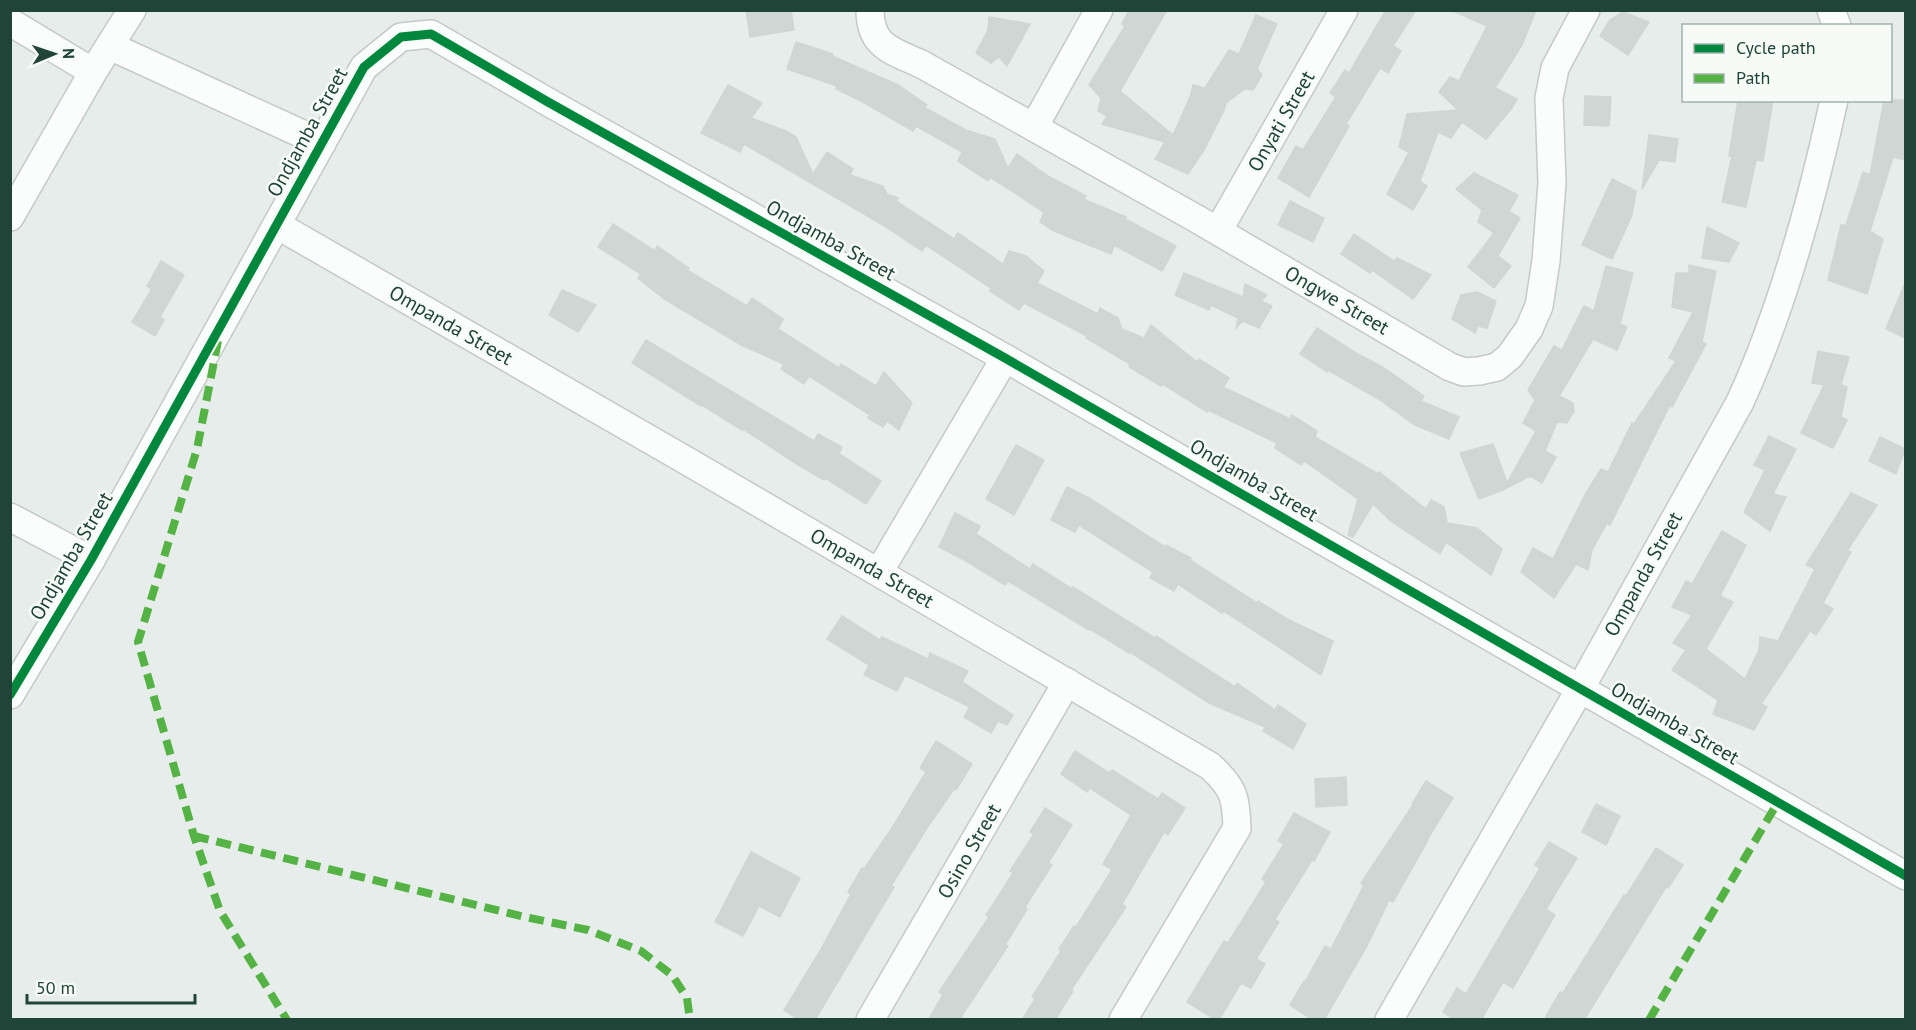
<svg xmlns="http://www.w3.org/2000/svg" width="1916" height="1030" viewBox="0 0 1916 1030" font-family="'PT Sans',sans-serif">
<rect width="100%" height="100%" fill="#e7edea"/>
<!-- building -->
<g fill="#cfd6d3" stroke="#cfd6d3" stroke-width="1.5">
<polygon points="746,10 791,10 794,30 750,37"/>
<polygon points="1129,10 1167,10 1120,91 1173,135 1190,97 1193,85 1205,88 1229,50 1239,54 1256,15 1277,24 1257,69 1262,75 1253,90 1245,89 1226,103 1224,110 1204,150 1188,174 1155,159 1165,142 1102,124 1107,116 1098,111 1101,98 1089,85 1125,26 1122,24"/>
<polygon points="1386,10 1416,10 1393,46 1401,51 1388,73 1380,68 1346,124 1349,126 1309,197 1278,178 1296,146 1303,150 1336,97 1330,93 1345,70 1349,73"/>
<polygon points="1451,10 1536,10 1522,45 1495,88 1517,99 1512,108 1486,139 1462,122 1451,138 1438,132 1420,181 1427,186 1413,210 1387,194 1409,152 1399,147 1407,114 1458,110 1439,92 1450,77 1459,81 1487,26"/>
<polygon points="1623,12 1649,22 1628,55 1600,36 1610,20"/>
<polygon points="989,17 1030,24 1007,66 999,57 991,63 976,53 988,30"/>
<polygon points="796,42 833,54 832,56 898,85 927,105 925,108 966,130 995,139 1008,168 1017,154 1048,176 1086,196 1083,199 1126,217 1125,219 1176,246 1162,271 1114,245 1111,254 1054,231 1040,222 1044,212 990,177 988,181 958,161 962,152 916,126 913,131 863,102 836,89 837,86 787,69"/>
<polygon points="728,85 762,103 751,118 786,131 796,137 813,174 827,152 853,169 850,175 883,186 887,194 898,198 896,201 954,239 958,233 1003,264 1009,251 1026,256 1044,271 1037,283 1098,314 1100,308 1118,318 1122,329 1144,338 1151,325 1197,362 1199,359 1229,378 1223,387 1290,419 1292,415 1317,431 1315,437 1378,474 1379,472 1426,509 1431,500 1444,507 1447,523 1477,528 1502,549 1491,575 1446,542 1440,554 1392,522 1373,504 1353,537 1348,535 1358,499 1304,461 1301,465 1275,448 1277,443 1208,410 1207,412 1163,384 1161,386 1129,367 1130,364 1086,338 1087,336 1024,303 1019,310 990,291 991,288 926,245 922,251 883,225 744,144 740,152 701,133"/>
<polygon points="1585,96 1611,97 1609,126 1584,125"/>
<polygon points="1738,100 1773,100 1763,161 1756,160 1746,207 1722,202 1732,156 1729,156"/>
<polygon points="1884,100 1905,100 1905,160 1893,157 1870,231 1883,239 1867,294 1828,280 1841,225 1846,225 1863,172 1870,175"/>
<polygon points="1649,135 1678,139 1675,162 1659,160 1642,189"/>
<polygon points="1474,173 1518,195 1504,221 1510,212 1520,218 1498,256 1511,266 1494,288 1468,267 1494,233 1478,222 1482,210 1456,189"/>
<polygon points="1612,179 1636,191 1632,215 1612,259 1582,245"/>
<polygon points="1290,201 1324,218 1313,242 1278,225"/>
<polygon points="613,224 655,251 657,246 689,268 687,270 747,306 752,298 783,319 778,329 839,368 841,364 876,386 884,372 912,403 899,430 887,421 883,427 868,418 870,415 809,376 804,384 781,369 784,364 743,346 664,299 638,278 641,274 598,247"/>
<polygon points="1707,227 1739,243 1729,262 1702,258"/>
<polygon points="1354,234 1394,261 1397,258 1431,275 1413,299 1372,270 1370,273 1341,254"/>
<polygon points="161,261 184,275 160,317 164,320 155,336 132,322 152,289 147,286"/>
<polygon points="1689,265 1716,271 1702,342 1706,344 1672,407 1670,405 1610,525 1607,523 1592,550 1588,570 1576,564 1554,598 1521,572 1533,548 1553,559 1587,491 1601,469 1608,472 1632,423 1634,424 1676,361 1669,358 1693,312 1672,307 1676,273 1689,273"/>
<polygon points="1606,266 1633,273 1620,324 1627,327 1617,350 1593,339 1559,396 1573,403 1574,411 1567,423 1557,422 1545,451 1556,457 1542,483 1530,476 1503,490 1479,499 1460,453 1493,444 1507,483 1536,431 1523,423 1535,400 1528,390 1554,346 1562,350 1584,306 1594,311"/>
<polygon points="1184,273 1243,297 1245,284 1267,295 1261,301 1272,306 1259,328 1243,321 1236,328 1238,318 1211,305 1209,310 1175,295"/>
<polygon points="1905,283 1905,338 1886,329"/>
<polygon points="562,290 596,305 578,332 549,315"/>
<polygon points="1477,292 1496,301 1487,328 1478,326 1475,333 1452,319 1461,295"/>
<polygon points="1317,328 1356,353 1384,368 1424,396 1421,401 1459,417 1449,439 1415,425 1380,400 1328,370 1327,372 1300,354"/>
<polygon points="646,340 814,441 818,434 842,447 839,454 881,481 866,504 825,478 824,480 800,466 743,429 742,430 702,405 701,406 632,363"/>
<polygon points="1818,351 1849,357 1841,385 1847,387 1841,417 1847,420 1833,448 1801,433 1824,385 1812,383"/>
<polygon points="1769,436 1796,449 1773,494 1786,497 1770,531 1744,512 1765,470 1754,465"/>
<polygon points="1880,437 1905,449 1896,474 1869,461"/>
<polygon points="1016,445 1044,460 1014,515 986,499"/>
<polygon points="1067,487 1089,498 1165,547 1166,545 1191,558 1190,560 1257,603 1258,601 1287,619 1333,641 1321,675 1224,611 1222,613 1178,584 1174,591 1150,578 1153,572 1079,525 1075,532 1051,520"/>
<polygon points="1851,493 1877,505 1847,551 1851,552 1823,603 1833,609 1816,635 1810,631 1761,704 1767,707 1754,730 1713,714 1718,700 1672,670 1686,650 1673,643 1692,615 1672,607 1686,581 1692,584 1722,531 1746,545 1720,596 1733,602 1706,649 1745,679 1759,650 1760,637 1778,641 1815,569 1806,565"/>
<polygon points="955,513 980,526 976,534 1030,569 1033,564 1072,589 1073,587 1155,638 1156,636 1235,687 1237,683 1275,710 1278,705 1306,724 1293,749 1263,731 1265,727 1209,703 1130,652 1129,653 1090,629 1089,630 1008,581 1005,585 966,561 939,547"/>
<polygon points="842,616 880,640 882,637 928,659 930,653 968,671 962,682 1013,715 1007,725 998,721 991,733 964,717 970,707 905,675 897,691 864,675 869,665 827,639"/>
<polygon points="936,741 972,764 956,790 954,789 927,828 891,886 894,887 815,1020 799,1020 784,1010 820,951 851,894 848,892 862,868 864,869 892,828 926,772 920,768"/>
<polygon points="1075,751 1109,773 1112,770 1158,799 1162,793 1185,808 1168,835 1164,832 1122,904 1126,907 1071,990 1073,991 1055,1020 1022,1020 1035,999 1032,997 1061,951 1059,949 1074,926 1076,927 1112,870 1103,864 1131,815 1090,788 1087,792 1061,774"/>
<polygon points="1346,777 1347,805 1316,807 1315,779"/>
<polygon points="1426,781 1453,798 1427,840 1428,840 1393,902 1389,900 1367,946 1324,1020 1313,1020 1290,1005 1304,981 1305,982 1325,946 1331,949 1364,885 1361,883 1413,805 1412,804"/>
<polygon points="1596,804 1620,816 1606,845 1582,832"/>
<polygon points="1045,808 1072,825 1048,863 1052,865 1025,907 1027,909 1005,945 1008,946 959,1020 928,1020 943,995 939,992 989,917 986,915 1013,873 1010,871 1034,834 1030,832"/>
<polygon points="1294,813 1330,832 1314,861 1312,860 1275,919 1279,922 1256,959 1265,964 1251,988 1241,983 1219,1020 1216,1020 1187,1002 1224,941 1228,943 1266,882 1262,879 1284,844 1278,841"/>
<polygon points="1549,842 1577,858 1546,909 1555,915 1513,988 1503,982 1481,1020 1455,1020 1443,1012 1457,988 1466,994 1540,868 1535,865"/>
<polygon points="1656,848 1683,865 1668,888 1666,887 1584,1020 1544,1020 1560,992 1563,993 1624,895 1626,896"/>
<polygon points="751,852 800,878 780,917 759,906 743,936 715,922"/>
</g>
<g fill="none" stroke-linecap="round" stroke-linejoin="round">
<!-- minor casing -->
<g stroke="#c4cac7" stroke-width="30">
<g id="minor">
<path d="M 870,10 C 870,48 894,51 923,65 L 1197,219 L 1450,367 L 1464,372 L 1479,371 L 1497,367 L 1510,356 L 1529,329 L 1539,306 L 1546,261 L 1552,183 L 1549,98 L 1555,68 L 1586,10"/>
<polyline points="1831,10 1837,26"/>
<polyline points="10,22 93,72"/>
<polyline points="110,46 322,143"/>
<polyline points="1034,127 1099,10"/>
<polyline points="10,217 93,72 132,10"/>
<path d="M 277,225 C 589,404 900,583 1210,766 C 1234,788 1236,797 1237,828 L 1123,1020"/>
<polyline points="1218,231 1344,10"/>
<polyline points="10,517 91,560"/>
<polyline points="879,572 1005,358"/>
<polyline points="10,695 91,560 364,67 401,37 431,34 548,102 1005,358 1906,876"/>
<polyline points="870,1020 1067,682"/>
<path d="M 1389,1020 L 1580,689 L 1740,402 C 1783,308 1812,201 1834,100"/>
</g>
</g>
<!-- minor -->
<use href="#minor" stroke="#fbfcfc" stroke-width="27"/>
<!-- quiet -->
<g stroke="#55b346" stroke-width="8" stroke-dasharray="15 8" stroke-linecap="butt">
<polyline points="218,341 197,449 138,642 194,836 220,911 287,1020"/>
<polyline points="194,836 525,917 588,930 641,951 672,975 687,998 690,1020"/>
<polyline points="1649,1020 1778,802"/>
</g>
<!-- cycleway casing -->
<g stroke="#f6fbf8" stroke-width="13">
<polyline id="cycleway" points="10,695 91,560 364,67 401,37 431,34 548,102 1005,358 1906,876"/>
</g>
<!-- cycleway -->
<use href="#cycleway" stroke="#00873e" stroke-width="9"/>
</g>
<g text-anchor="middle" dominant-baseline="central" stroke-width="5" stroke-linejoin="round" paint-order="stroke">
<!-- street labels -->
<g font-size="20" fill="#214439" stroke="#f6fbf8">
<text transform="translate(1281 121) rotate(-60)">Onyati Street</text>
<text transform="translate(307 132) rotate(-61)">Ondjamba Street</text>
<text transform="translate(831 240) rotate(29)">Ondjamba Street</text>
<text transform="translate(1337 300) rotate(30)">Ongwe Street</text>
<text transform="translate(451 325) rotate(30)">Ompanda Street</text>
<text transform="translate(1254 480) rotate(30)">Ondjamba Street</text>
<text transform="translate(71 556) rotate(-60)">Ondjamba Street</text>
<text transform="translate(872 568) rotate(30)">Ompanda Street</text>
<text transform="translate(1643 574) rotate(-61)">Ompanda Street</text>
<text transform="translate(1675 723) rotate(30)">Ondjamba Street</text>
<text transform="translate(969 851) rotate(-60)">Osino Street</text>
</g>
</g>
<!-- border -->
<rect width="1916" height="1030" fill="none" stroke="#214439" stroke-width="24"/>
<!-- legend -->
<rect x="1682" y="24" width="210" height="78" fill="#f6fbf8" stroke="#a1b2ac" stroke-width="1.5"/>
<rect x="1694" y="44" width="30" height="9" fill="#00873e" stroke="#a1b2ac" stroke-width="1.5"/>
<text x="1736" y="54" font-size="18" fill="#214439">Cycle path</text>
<rect x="1694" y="74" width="30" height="9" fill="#55b346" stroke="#a1b2ac" stroke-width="1.5"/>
<text x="1736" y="84" font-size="18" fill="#214439">Path</text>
<!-- north arrow -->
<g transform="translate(54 54) rotate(88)" stroke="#f6fbf8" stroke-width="4.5" paint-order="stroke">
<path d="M0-4.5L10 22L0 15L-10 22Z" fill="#214439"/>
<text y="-9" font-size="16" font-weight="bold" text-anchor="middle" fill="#214439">N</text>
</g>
<!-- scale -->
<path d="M27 994v9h168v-9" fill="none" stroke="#214439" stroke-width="3"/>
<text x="36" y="994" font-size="18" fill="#214439" stroke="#f6fbf8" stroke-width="4.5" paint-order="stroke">50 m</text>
</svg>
